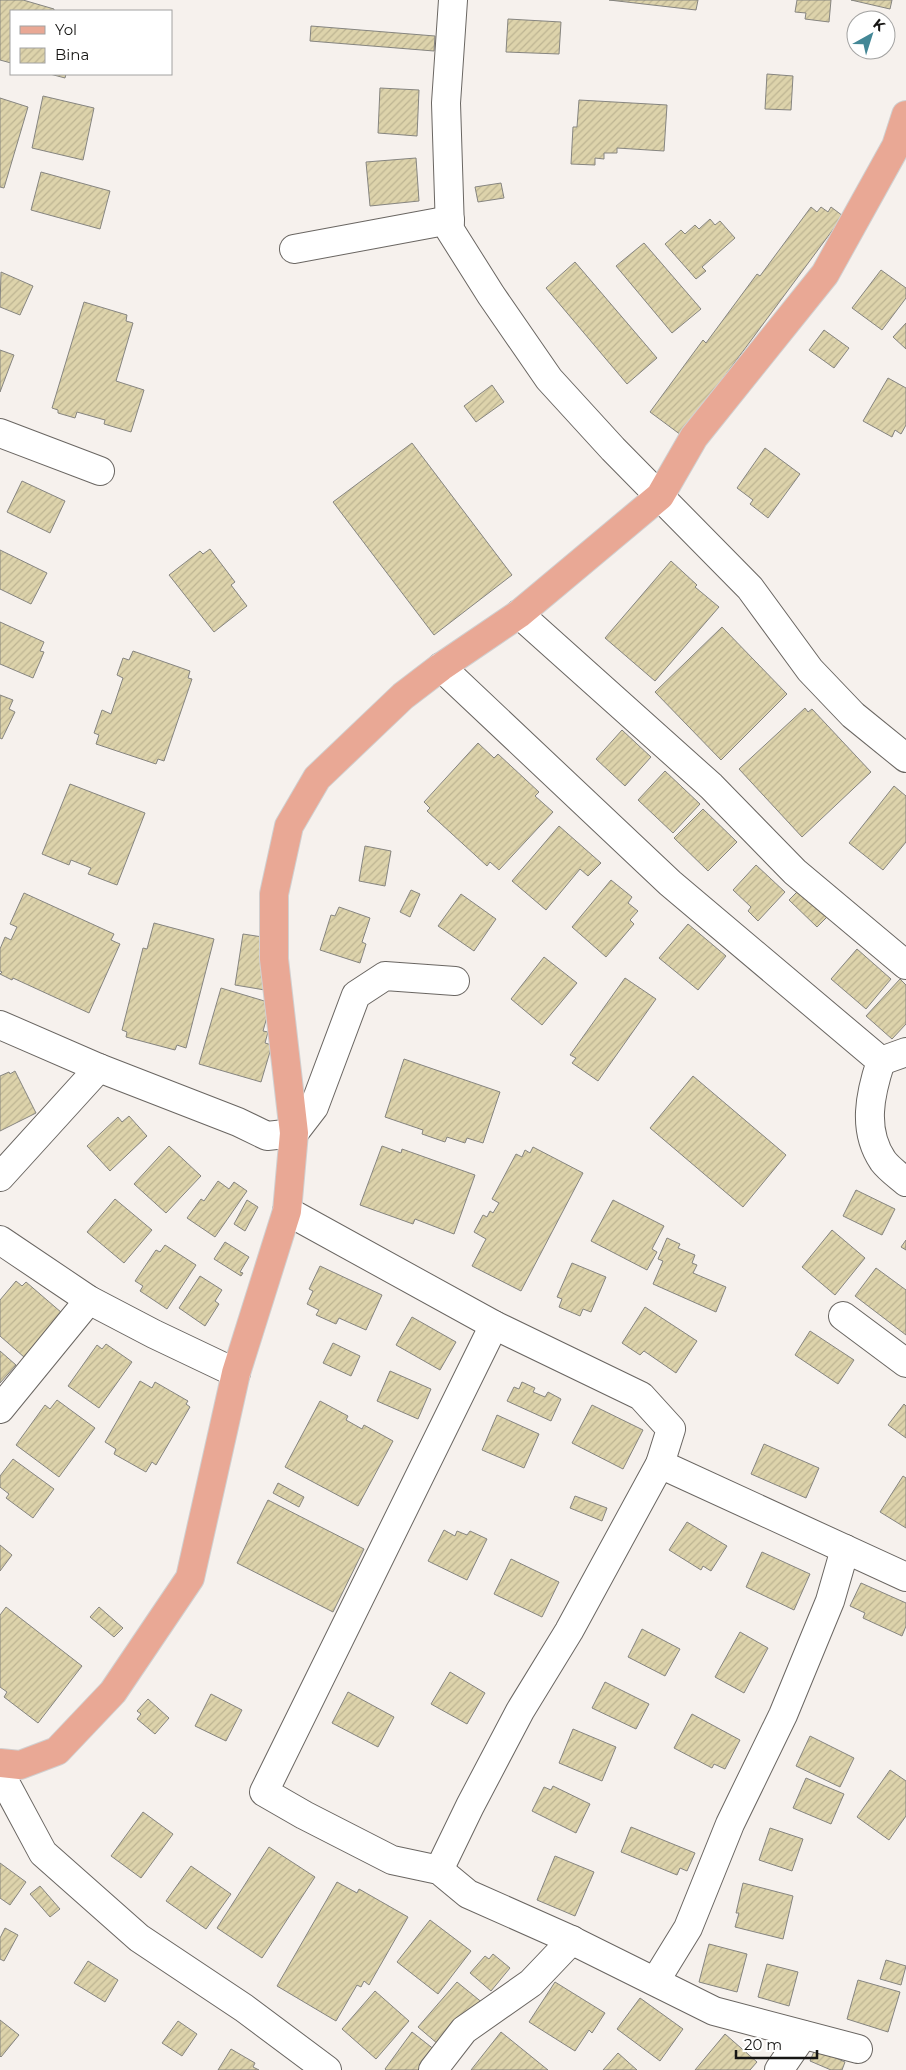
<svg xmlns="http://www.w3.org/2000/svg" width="906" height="2070" viewBox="0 0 906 2070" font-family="Montserrat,sans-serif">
<defs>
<pattern id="building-hatch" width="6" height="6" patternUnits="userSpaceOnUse" patternTransform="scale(1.25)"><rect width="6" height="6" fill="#ddd3ab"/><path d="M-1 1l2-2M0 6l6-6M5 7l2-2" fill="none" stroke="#bdb492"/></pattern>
</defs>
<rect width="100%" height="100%" fill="#f6f1ed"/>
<!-- building -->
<g fill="url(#building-hatch)" stroke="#868580">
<polygon points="0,0 23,0 54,9 54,11 11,11 11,63 0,60"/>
<polygon points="609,0 698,0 696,10"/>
<polygon points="797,0 831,0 829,22 805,19 806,13 795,12"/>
<polygon points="851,0 892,0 890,9"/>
<polygon points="508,19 561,22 559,54 506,52"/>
<polygon points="311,26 435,36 434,51 310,41"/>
<polygon points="50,74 66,74 65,78"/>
<polygon points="767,74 793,76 791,110 765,109"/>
<polygon points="380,88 419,90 417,136 378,133"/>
<polygon points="43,96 94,108 83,160 32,148"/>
<polygon points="0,98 28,107 4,188 0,187"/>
<polygon points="579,100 667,105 664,151 617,148 617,153 604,153 604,159 595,158 595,165 571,164 573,127 577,127"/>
<polygon points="416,158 419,201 370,206 366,162"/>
<polygon points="41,172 110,191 100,229 31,210"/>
<polygon points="501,183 504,198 478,202 475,187"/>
<polygon points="811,207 817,212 821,207 828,212 831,207 843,216 681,435 650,412 703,340 706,343 757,274 760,276"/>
<polygon points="710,219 715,225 720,221 735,238 702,267 706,271 696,279 665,244 681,230 685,234 695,225 699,229"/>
<polygon points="644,243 701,309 672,333 616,266"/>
<polygon points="575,262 657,358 627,384 546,288"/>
<polygon points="881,270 906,288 906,298 882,330 852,308"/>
<polygon points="1,272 33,286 20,315 0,307"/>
<polygon points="84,302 127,315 126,321 133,323 116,381 144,390 131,432 104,424 105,420 77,412 75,418 58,413 58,410 52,408"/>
<polygon points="906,323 906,349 893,337"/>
<polygon points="824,330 849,348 834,368 809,350"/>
<polygon points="0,350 14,355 0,392"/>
<polygon points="888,378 906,388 906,425 901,434 895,430 892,437 863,421"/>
<polygon points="492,385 504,402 476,422 464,406"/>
<polygon points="412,443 512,575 434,635 333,502"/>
<polygon points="765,448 800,474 768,518 750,504 753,500 737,488"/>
<polygon points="22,481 65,501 50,533 7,512"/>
<polygon points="210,549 235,582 231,585 247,606 214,632 169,575 200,551 203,554"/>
<polygon points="0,550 47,573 31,604 0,589"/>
<polygon points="671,561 697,585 695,587 719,607 655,681 605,638"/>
<polygon points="0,622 44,642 40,651 44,652 33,678 0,664"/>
<polygon points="722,627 787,694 721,760 655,692"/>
<polygon points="133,651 190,671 188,678 192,679 164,761 158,759 156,764 96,744 99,735 94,733 102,710 111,714 123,678 117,675 123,658 129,660"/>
<polygon points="0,695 13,700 9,709 15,712 2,739 0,738"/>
<polygon points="805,708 808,712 812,709 871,772 802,837 739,769"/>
<polygon points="622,730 651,757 625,786 596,759"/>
<polygon points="478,743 494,758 498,754 539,792 535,796 553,812 499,870 490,862 487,866 427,811 430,808 424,802"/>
<polygon points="665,771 700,804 673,833 638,800"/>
<polygon points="70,784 145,813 117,885 88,874 91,868 71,860 69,865 42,854"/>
<polygon points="894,786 906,796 906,842 883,870 849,843"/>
<polygon points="703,809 737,842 708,871 674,838"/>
<polygon points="559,826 601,863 588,876 580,869 546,910 512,881"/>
<polygon points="365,846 391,851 385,886 359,881"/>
<polygon points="756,865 785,892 758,921 748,911 751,907 733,890"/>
<polygon points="611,880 632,897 628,903 638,911 630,920 634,924 606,957 572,927"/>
<polygon points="800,889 827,917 817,927 789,900"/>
<polygon points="411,890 420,894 410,917 400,912"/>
<polygon points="24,893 114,934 111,940 120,944 89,1013 13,978 12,980 0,974 2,972 0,971 0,949 5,937 11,940 17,927 10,924"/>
<polygon points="461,894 496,919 474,951 438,926"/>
<polygon points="339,907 370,918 362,942 366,944 360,963 320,950 331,915 335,916"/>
<polygon points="154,923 214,939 186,1048 177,1045 175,1050 126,1037 127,1032 122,1030 143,948 147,949"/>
<polygon points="688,924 726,956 698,990 659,958"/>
<polygon points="243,934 269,938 271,991 235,985"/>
<polygon points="857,949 891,979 866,1009 831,979"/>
<polygon points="544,957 577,983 542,1025 511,999"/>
<polygon points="625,978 656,999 598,1081 572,1063 576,1058 570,1055"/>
<polygon points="900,979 906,985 906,1024 892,1039 866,1016"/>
<polygon points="221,988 271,1003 263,1031 268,1032 265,1043 272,1045 261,1082 199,1064"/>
<polygon points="404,1059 500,1092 483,1143 467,1138 465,1143 447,1137 445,1142 422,1134 423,1130 385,1117"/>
<polygon points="15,1071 36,1113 0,1131 0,1076 9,1072 10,1074"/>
<polygon points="693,1076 786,1155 743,1207 650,1128"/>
<polygon points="129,1116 147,1136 110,1171 87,1146 118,1117 122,1122"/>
<polygon points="169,1146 201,1176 166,1213 134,1184"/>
<polygon points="382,1146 401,1153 402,1149 475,1175 454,1234 415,1219 413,1224 360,1205"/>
<polygon points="533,1147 583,1173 521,1291 472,1266 486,1239 474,1232 483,1215 487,1217 490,1211 493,1213 499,1203 492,1199 516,1154 522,1157 525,1150 530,1153"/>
<polygon points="218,1181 229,1189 234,1182 247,1191 215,1237 187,1218 201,1199 204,1201"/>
<polygon points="856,1190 895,1209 882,1235 843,1216"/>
<polygon points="115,1199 152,1230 124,1263 87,1232"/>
<polygon points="247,1200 258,1207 245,1231 234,1224"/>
<polygon points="613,1200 664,1226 652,1249 657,1252 647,1270 591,1241"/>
<polygon points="832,1230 865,1258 835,1295 802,1267"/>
<polygon points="667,1238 680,1244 678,1248 695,1255 692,1263 697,1265 693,1273 726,1287 716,1312 653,1284 663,1261 658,1259"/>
<polygon points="906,1240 906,1250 901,1247"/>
<polygon points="225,1242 249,1257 240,1272 243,1273 241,1276 214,1259"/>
<polygon points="165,1245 196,1265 167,1309 140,1291 143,1286 135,1281 156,1250 160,1252"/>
<polygon points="572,1263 606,1277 591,1312 583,1309 580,1316 559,1307 562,1299 557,1297"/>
<polygon points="320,1266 382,1295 366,1330 339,1318 336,1324 316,1315 319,1310 307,1304 313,1291 309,1289"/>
<polygon points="876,1268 906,1290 906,1335 855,1296"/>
<polygon points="200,1276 222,1290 215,1301 219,1304 205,1326 179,1308"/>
<polygon points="16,1281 22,1286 26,1282 62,1313 24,1357 0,1336 0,1300"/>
<polygon points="645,1307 697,1341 676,1373 644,1351 640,1355 622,1343"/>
<polygon points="412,1317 456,1342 440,1370 396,1345"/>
<polygon points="810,1331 854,1360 838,1384 795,1355"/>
<polygon points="333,1343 360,1356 351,1376 323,1363"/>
<polygon points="106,1344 132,1362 99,1408 68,1386 97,1345 102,1349"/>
<polygon points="0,1351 16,1365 0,1383"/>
<polygon points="390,1371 431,1389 418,1419 377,1401"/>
<polygon points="140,1381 152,1388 155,1382 188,1401 186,1404 190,1407 156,1465 152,1462 146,1472 114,1454 116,1449 105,1442"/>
<polygon points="522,1382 535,1388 533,1392 545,1397 548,1392 561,1399 551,1421 507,1401 514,1387 519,1389"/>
<polygon points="57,1400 95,1428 59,1477 16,1445 45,1405 50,1409"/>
<polygon points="320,1401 348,1416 346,1420 362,1429 364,1425 393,1441 358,1506 285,1467"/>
<polygon points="904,1404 906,1406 906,1438 888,1425"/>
<polygon points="592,1405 643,1430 623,1469 572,1443"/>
<polygon points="497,1415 539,1434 524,1468 482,1450"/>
<polygon points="764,1444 819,1468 806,1498 751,1474"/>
<polygon points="13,1459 54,1489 33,1518 6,1498 9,1494 0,1487 0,1476"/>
<polygon points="903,1476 906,1478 906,1528 880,1512"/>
<polygon points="278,1483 304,1497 299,1507 273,1493"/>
<polygon points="575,1496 607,1508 602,1521 570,1508"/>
<polygon points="268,1500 364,1549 333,1612 237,1563"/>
<polygon points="687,1522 727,1546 711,1571 703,1566 701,1570 669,1550"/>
<polygon points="444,1530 455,1536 457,1531 467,1535 470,1531 487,1539 467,1580 428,1561"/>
<polygon points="0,1545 12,1555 0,1571"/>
<polygon points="762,1552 810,1574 794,1610 746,1587"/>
<polygon points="511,1559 559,1582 542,1617 494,1594"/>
<polygon points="861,1583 906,1603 906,1626 902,1636 863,1618 865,1613 850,1606"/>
<polygon points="6,1607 82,1666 38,1723 4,1697 7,1692 0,1687 0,1615"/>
<polygon points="99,1607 123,1628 114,1637 90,1617"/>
<polygon points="642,1629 680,1649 665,1676 628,1657"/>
<polygon points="740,1632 768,1648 744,1693 715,1677"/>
<polygon points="450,1672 485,1693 467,1724 431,1704"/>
<polygon points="605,1682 649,1704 636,1729 592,1708"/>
<polygon points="348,1692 394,1717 378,1747 332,1723"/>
<polygon points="211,1694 242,1710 226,1741 195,1726"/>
<polygon points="148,1699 169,1718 155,1734 137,1719 141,1714 137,1711"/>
<polygon points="692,1714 740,1740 725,1769 714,1764 712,1768 674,1748"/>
<polygon points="573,1729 616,1747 602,1781 559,1763"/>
<polygon points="810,1736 854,1758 840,1787 796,1766"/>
<polygon points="890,1770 906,1781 906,1816 889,1840 857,1817"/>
<polygon points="806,1778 844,1794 831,1824 793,1808"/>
<polygon points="553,1786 590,1804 576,1833 532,1811 544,1787 551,1790"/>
<polygon points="143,1812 173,1834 141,1878 111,1856"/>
<polygon points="631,1827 695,1853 687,1871 680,1868 677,1875 621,1852"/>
<polygon points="770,1828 803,1839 792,1871 759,1860"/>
<polygon points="269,1847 315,1877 262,1958 217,1928"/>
<polygon points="555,1856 594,1872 575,1916 537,1900"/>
<polygon points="0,1863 26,1882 10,1905 0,1898"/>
<polygon points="191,1866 231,1894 206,1929 166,1901"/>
<polygon points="337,1882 357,1893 359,1889 408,1917 369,1985 364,1981 361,1987 357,1985 336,2021 277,1986"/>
<polygon points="743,1883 793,1896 783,1939 735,1927 739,1913 736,1913"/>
<polygon points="40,1886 60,1909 50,1917 30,1894"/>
<polygon points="430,1920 471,1951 438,1994 397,1962"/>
<polygon points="5,1928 18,1935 4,1961 0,1959 0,1938"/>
<polygon points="709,1944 747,1954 737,1992 699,1982"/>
<polygon points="493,1954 510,1968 491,1991 470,1973 485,1956 489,1959"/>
<polygon points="886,1960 906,1966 901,1985 880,1979"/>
<polygon points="88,1961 118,1980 105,2002 74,1983"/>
<polygon points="767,1964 798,1972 789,2006 758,1997"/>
<polygon points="858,1980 900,1992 888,2032 847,2019"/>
<polygon points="457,1982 484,2004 445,2050 418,2027"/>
<polygon points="555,1982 605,2013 592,2033 589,2030 575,2051 529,2022"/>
<polygon points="375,1991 409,2021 376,2059 342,2029"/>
<polygon points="640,1998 683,2029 660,2061 617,2029"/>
<polygon points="0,2020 19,2035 1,2057 0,2056"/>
<polygon points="178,2021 197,2034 182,2056 162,2043"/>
<polygon points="412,2032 440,2054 428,2070 386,2070 385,2069"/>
<polygon points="501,2032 548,2070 471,2070"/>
<polygon points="725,2034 757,2062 750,2070 695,2070"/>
<polygon points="231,2049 255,2063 253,2067 259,2070 218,2070"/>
<polygon points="815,2049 845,2062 842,2070 831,2070 810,2061"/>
<polygon points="618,2053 637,2070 603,2070"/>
</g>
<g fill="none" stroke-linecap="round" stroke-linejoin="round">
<!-- minor casing -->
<g stroke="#6a6662" stroke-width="30">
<g id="minor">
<polyline points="453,0 446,103 450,230 491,295 549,379 613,449 750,588 810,670 853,715 906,758"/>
<polyline points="294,249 450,220"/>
<polyline points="0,433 100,471"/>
<polyline points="519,614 711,786 795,872 906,965"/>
<path d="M 441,667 L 670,883 L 881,1061 C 870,1094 862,1130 883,1161 C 889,1169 899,1176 906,1182"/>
<polyline points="0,1025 99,1068 238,1122 267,1136 294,1133 314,1107 356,995 385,976 455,981"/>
<polyline points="881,1061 906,1052"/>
<polyline points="0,1177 99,1068"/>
<polyline points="287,1211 494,1325 641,1396 671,1429 660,1464 569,1631 520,1711 470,1806 439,1870"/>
<polyline points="0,1240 89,1300 154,1334 236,1373"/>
<polyline points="843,1316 906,1363"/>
<polyline points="494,1325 264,1792 304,1815 392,1860 439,1870 468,1894 567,1938 714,2011 858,2049"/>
<polyline points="0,1409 89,1300"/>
<polyline points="660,1464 906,1577"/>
<polyline points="0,1773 43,1853 139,1938 244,2008 327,2070"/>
<polyline points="656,1980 688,1928 730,1824 783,1715 830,1601 845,1549"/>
<polyline points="433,2070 464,2030 531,1983 572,1940"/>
<polyline points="779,2070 803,2035"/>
</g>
</g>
<!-- major casing -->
<g stroke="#d1d0d0" stroke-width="30">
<polyline id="major" points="0,1763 20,1765 57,1751 113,1692 190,1578 236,1373 287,1211 294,1133 274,959 274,894 289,826 317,778 403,696 441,667 519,614 660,496 694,437 825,274 896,146 906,115"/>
</g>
<!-- minor -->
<use href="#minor" stroke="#fff" stroke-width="28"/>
<!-- major -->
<use href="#major" stroke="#e9a895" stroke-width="28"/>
</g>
<!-- legend -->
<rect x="10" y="10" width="162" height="65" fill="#ffffff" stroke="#a2a2a1"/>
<rect x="20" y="26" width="25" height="8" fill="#e9a895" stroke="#a2a2a1"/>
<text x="55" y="35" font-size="15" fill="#171614">Yol</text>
<rect x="20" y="48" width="25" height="15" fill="url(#building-hatch)" stroke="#a2a2a1"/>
<text x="55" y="60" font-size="15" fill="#171614">Bina</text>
<!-- north arrow -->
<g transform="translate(871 35) rotate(39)"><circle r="24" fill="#ffffff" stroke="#a2a2a1"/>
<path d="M0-4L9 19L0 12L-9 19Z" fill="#438796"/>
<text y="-8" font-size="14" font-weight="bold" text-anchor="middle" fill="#171614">K</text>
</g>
<!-- scale -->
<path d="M736 2050v8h81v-8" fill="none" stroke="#171614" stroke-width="2.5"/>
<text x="744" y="2050" font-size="15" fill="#171614" stroke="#ffffff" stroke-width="4" paint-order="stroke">20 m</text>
</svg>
